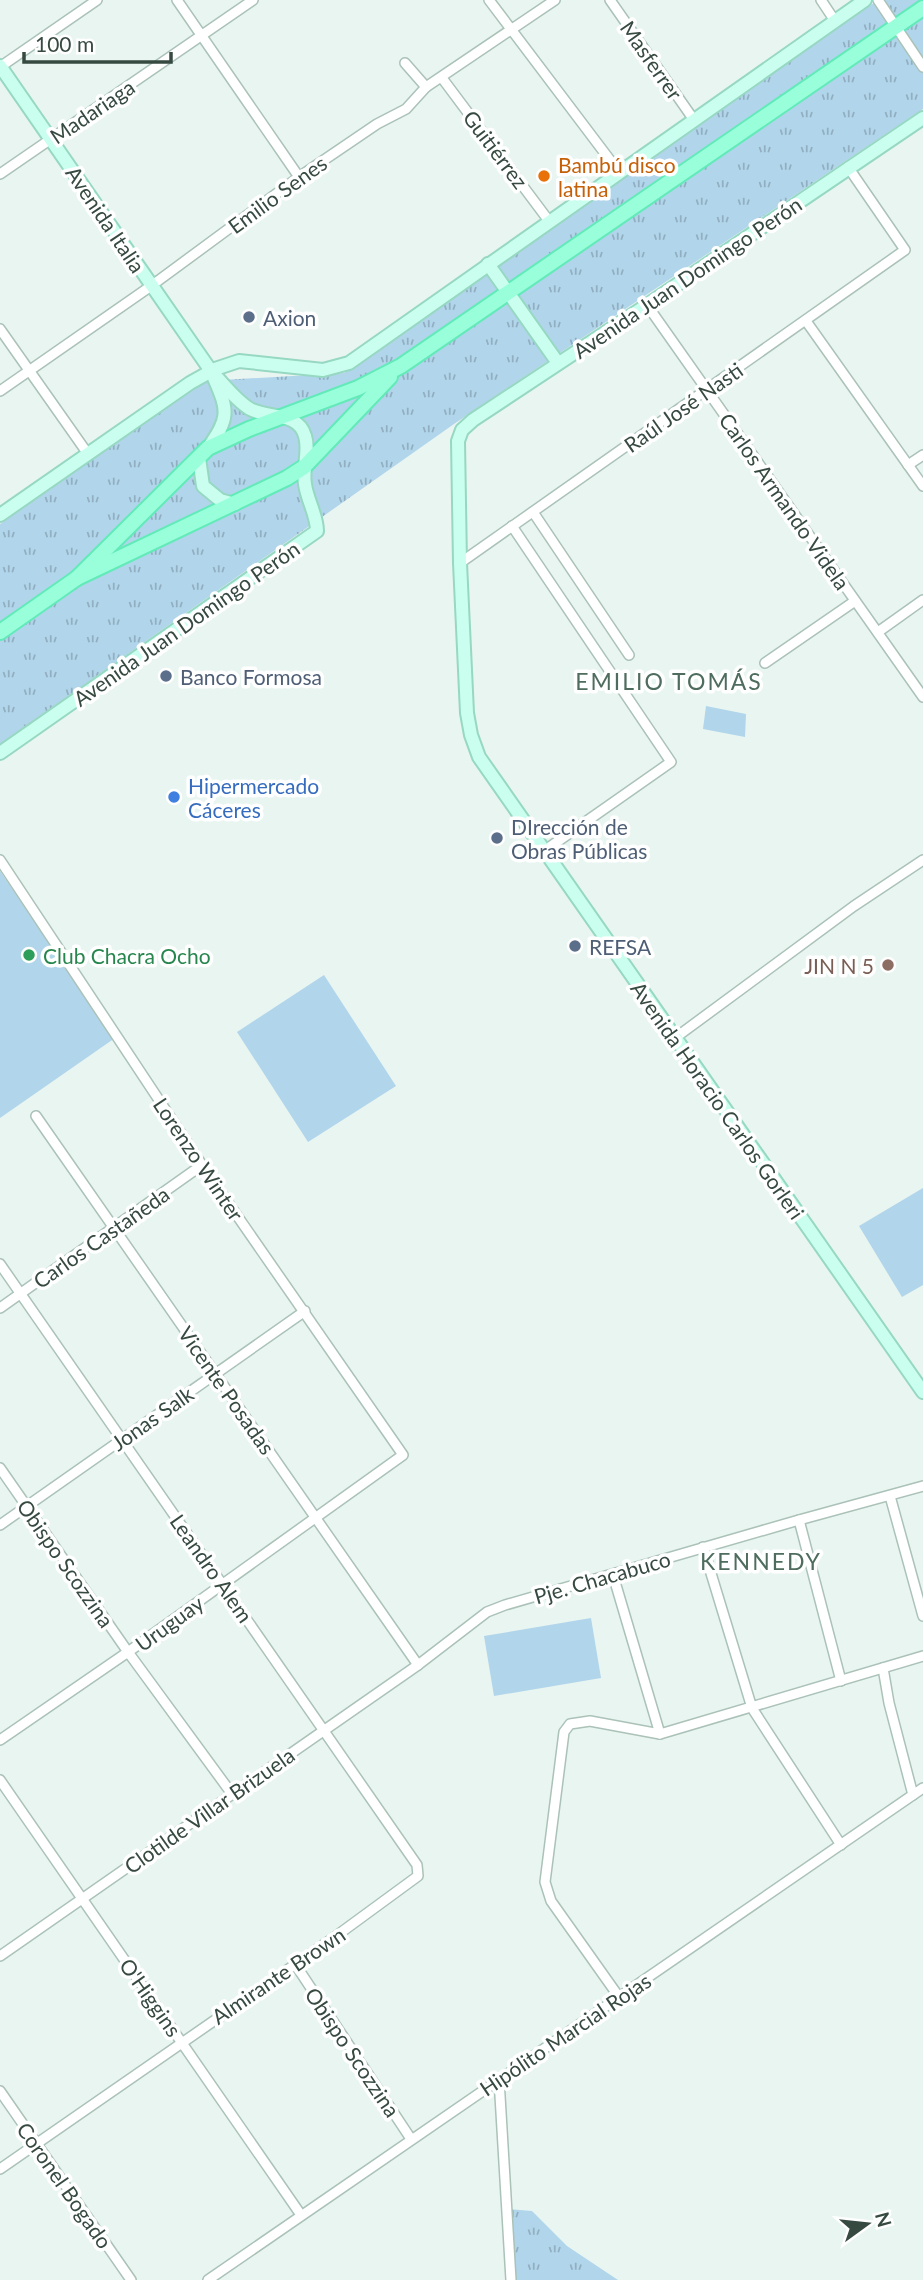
<svg xmlns="http://www.w3.org/2000/svg" width="923" height="2280" viewBox="0 0 923 2280" font-family="Lato,sans-serif">
<defs>
<pattern id="grass-tufts" width="24" height="20" patternUnits="userSpaceOnUse" patternTransform="scale(1.75)"><rect width="24" height="20" fill="#b1d5eb"/><path d="M3 7l-1-3M5 7V3M7 7l1-3M15 17l-1-3M17 17v-4M19 17l1-3" fill="none" stroke="#91afc0"/></pattern>
</defs>
<rect width="100%" height="100%" fill="#e9f5f1"/>
<!-- grass -->
<g fill="url(#grass-tufts)">
<polygon points="878,0 923,0 923,109 454,424 0,744 0,524 205,381 344,373"/>
<polygon points="507,2209 532,2211 567,2246 618,2280 511,2280"/>
</g>
<!-- garden -->
<g fill="#b1d5eb">
<polygon points="706,706 746,714 745,737 703,729"/>
<polygon points="0,871 115,1038 0,1118"/>
<polygon points="324,975 396,1086 308,1142 237,1032"/>
<polygon points="923,1188 923,1285 902,1297 859,1226"/>
<polygon points="591,1618 601,1678 494,1696 484,1636"/>
</g>
<g fill="none" stroke-linecap="round" stroke-linejoin="round">
<!-- minor casing -->
<g stroke="#abc2b8" stroke-width="12">
<g id="minor">
<polyline points="177,0 299,177"/>
<polyline points="489,0 619,172"/>
<polyline points="610,0 694,120"/>
<polyline points="821,0 835,21"/>
<polyline points="878,0 923,67"/>
<polyline points="405,63 426,87"/>
<polyline points="0,67 97,0"/>
<polyline points="442,78 549,221"/>
<polyline points="0,174 253,0"/>
<polyline points="647,305 923,697"/>
<polyline points="806,321 923,486"/>
<polyline points="0,329 88,454"/>
<polyline points="0,391 151,286 299,177 377,124 406,109 426,87 555,0"/>
<polyline points="908,465 923,455"/>
<polyline points="533,512 629,655"/>
<polyline points="512,526 671,762 544,851"/>
<polyline points="460,563 905,250 848,167"/>
<polyline points="878,632 923,600"/>
<polyline points="765,663 855,601"/>
<polyline points="0,860 202,1165 403,1455 128,1652 0,1740"/>
<polyline points="675,1038 854,906 923,860"/>
<polyline points="36,1116 418,1665"/>
<polyline points="0,1264 417,1865 418,1876 332,1939 0,2169"/>
<polyline points="0,1308 202,1165"/>
<polyline points="0,1468 128,1652 232,1794"/>
<polyline points="890,1496 923,1616"/>
<polyline points="799,1520 841,1681"/>
<polyline points="0,1525 305,1311"/>
<polyline points="703,1547 752,1708 841,1845"/>
<polyline points="613,1575 660,1734"/>
<polyline points="883,1668 889,1703 913,1795"/>
<polyline points="0,1780 301,2215"/>
<polyline points="0,1956 418,1665 487,1612 505,1605 799,1520 923,1486"/>
<polyline points="295,1964 411,2139"/>
<polyline points="619,1997 551,1901 545,1882 564,1732 570,1724 590,1721 660,1734 923,1656"/>
<polyline points="499,2079 511,2280"/>
<polyline points="0,2091 131,2280"/>
<polyline points="208,2280 923,1788"/>
</g>
</g>
<!-- secondary casing -->
<g stroke="#97d8c2" stroke-width="16">
<g id="secondary">
<path d="M 0,66 L 211,371 C 223,383 235,400 250,409 C 268,419 298,411 305,436 C 310,451 302,468 305,484 C 307,500 317,515 317,531 L 0,753"/>
<polyline points="923,118 647,305 473,420 462,430 458,441 460,563 467,713 471,735 479,757 923,1392"/>
<polyline points="488,264 558,363"/>
<path d="M 208,448 C 229,418 229,412 214,378"/>
<polyline points="199,458 203,486 220,500 235,504"/>
<polyline points="0,515 190,383 215,369 239,361 323,370 349,363 865,0"/>
</g>
</g>
<!-- primary casing -->
<g stroke="#63eab9" stroke-width="18">
<g id="primary">
<polyline points="77,578 208,448 249,429 358,388 401,366 923,8"/>
<polyline points="0,632 77,578 287,478 304,467 390,377"/>
</g>
</g>
<!-- minor -->
<use href="#minor" stroke="#fff" stroke-width="9"/>
<!-- secondary -->
<use href="#secondary" stroke="#caffef" stroke-width="12"/>
<!-- primary -->
<use href="#primary" stroke="#99ffdb" stroke-width="14"/>
</g>
<!-- markers -->
<circle fill="#e8710a" stroke="#fff" stroke-width="2.5" cx="544" cy="176" r="7"/>
<g fill="#5c6f8a" stroke="#fff" stroke-width="2.5">
<circle cx="249" cy="317" r="7"/>
<circle cx="166" cy="676" r="7"/>
<circle cx="497" cy="838" r="7"/>
<circle cx="575" cy="946" r="7"/>
</g>
<circle fill="#3f7fe0" stroke="#fff" stroke-width="2.5" cx="174" cy="797" r="7"/>
<circle fill="#2e9e5b" stroke="#fff" stroke-width="2.5" cx="29" cy="955" r="7"/>
<circle fill="#8d6e63" stroke="#fff" stroke-width="2.5" cx="888" cy="965" r="7"/>
<g text-anchor="middle" dominant-baseline="central" stroke-width="7" stroke-linejoin="round" paint-order="stroke">
<!-- street labels -->
<g font-size="21" fill="#374a41" stroke="#fff">
<text transform="translate(652 60) rotate(55)">Masferrer</text>
<text transform="translate(92 111) rotate(-34)">Madariaga</text>
<text transform="translate(496 149) rotate(53)">Guitiérrez</text>
<text transform="translate(277 194) rotate(-36)">Emilio Senes</text>
<text transform="translate(106 219) rotate(56)">Avenida Italia</text>
<text transform="translate(687 277) rotate(-34)">Avenida Juan Domingo Perón</text>
<text transform="translate(683 407) rotate(-35)">Raúl José Nasti</text>
<text transform="translate(785 501) rotate(55)">Carlos Armando Videla</text>
<text transform="translate(186 623) rotate(-35)">Avenida Juan Domingo Perón</text>
<text transform="translate(718 1100) rotate(55)">Avenida Horacio Carlos Gorleri</text>
<text transform="translate(199 1159) rotate(56)">Lorenzo Winter</text>
<text transform="translate(101 1237) rotate(-35)">Carlos Castañeda</text>
<text transform="translate(227 1390) rotate(55)">Vicente Posadas</text>
<text transform="translate(152 1418) rotate(-35)">Jonas Salk</text>
<text transform="translate(66 1563) rotate(55)">Obispo Scozzina</text>
<text transform="translate(212 1568) rotate(55)">Leandro Alem</text>
<text transform="translate(602 1577) rotate(-16)">Pje. Chacabuco</text>
<text transform="translate(169 1623) rotate(-36)">Uruguay</text>
<text transform="translate(209 1810) rotate(-35)">Clotilde Villar Brizuela</text>
<text transform="translate(278 1975) rotate(-34)">Almirante Brown</text>
<text transform="translate(151 1997) rotate(55)">O'Higgins</text>
<text transform="translate(565 2034) rotate(-34)">Hipólito Marcial Rojas</text>
<text transform="translate(353 2052) rotate(56)">Obispo Scozzina</text>
<text transform="translate(65 2185) rotate(55)">Coronel Bogado</text>
</g>
<!-- food labels -->
<g font-size="21" fill="#c56008" stroke="#fff" text-anchor="start">
<text x="558" y="164">Bambú disco<tspan x="558" dy="24">latina</tspan></text>
</g>
<!-- service labels -->
<g font-size="21" fill="#4e5e75" stroke="#fff" text-anchor="start">
<text x="263" y="317">Axion</text>
<text x="180" y="676">Banco Formosa</text>
<text x="511" y="826">DIrección de<tspan x="511" dy="24">Obras Públicas</tspan></text>
<text x="589" y="946">REFSA</text>
</g>
<!-- shop labels -->
<g font-size="21" fill="#366cbe" stroke="#fff" text-anchor="start">
<text x="188" y="785">Hipermercado<tspan x="188" dy="24">Cáceres</tspan></text>
</g>
<!-- leisure labels -->
<g font-size="21" fill="#27864d" stroke="#fff" text-anchor="start">
<text x="43" y="955">Club Chacra Ocho</text>
</g>
<!-- education labels -->
<g font-size="21" fill="#785e54" stroke="#fff" text-anchor="end">
<text x="874" y="965">JIN N 5</text>
</g>
<!-- neighbourhood labels -->
<g font-size="23" letter-spacing="2" fill="#4e6d5e" stroke="#fff">
<text x="669" y="681">EMILIO TOMÁS</text>
<text x="761" y="1561">KENNEDY</text>
</g>
</g>
<!-- north arrow -->
<g transform="translate(867 2224) rotate(75)" stroke="#ffffff" stroke-width="5" paint-order="stroke">
<path d="M0-5L12 26L0 18L-12 26Z" fill="#374a41"/>
<text y="-10" font-size="19" font-weight="bold" text-anchor="middle" fill="#374a41">N</text>
</g>
<!-- scale -->
<path d="M24 52v10h147v-10" fill="none" stroke="#374a41" stroke-width="3.5"/>
<text x="35" y="52" font-size="21" fill="#374a41" stroke="#ffffff" stroke-width="5" paint-order="stroke">100 m</text>
</svg>
